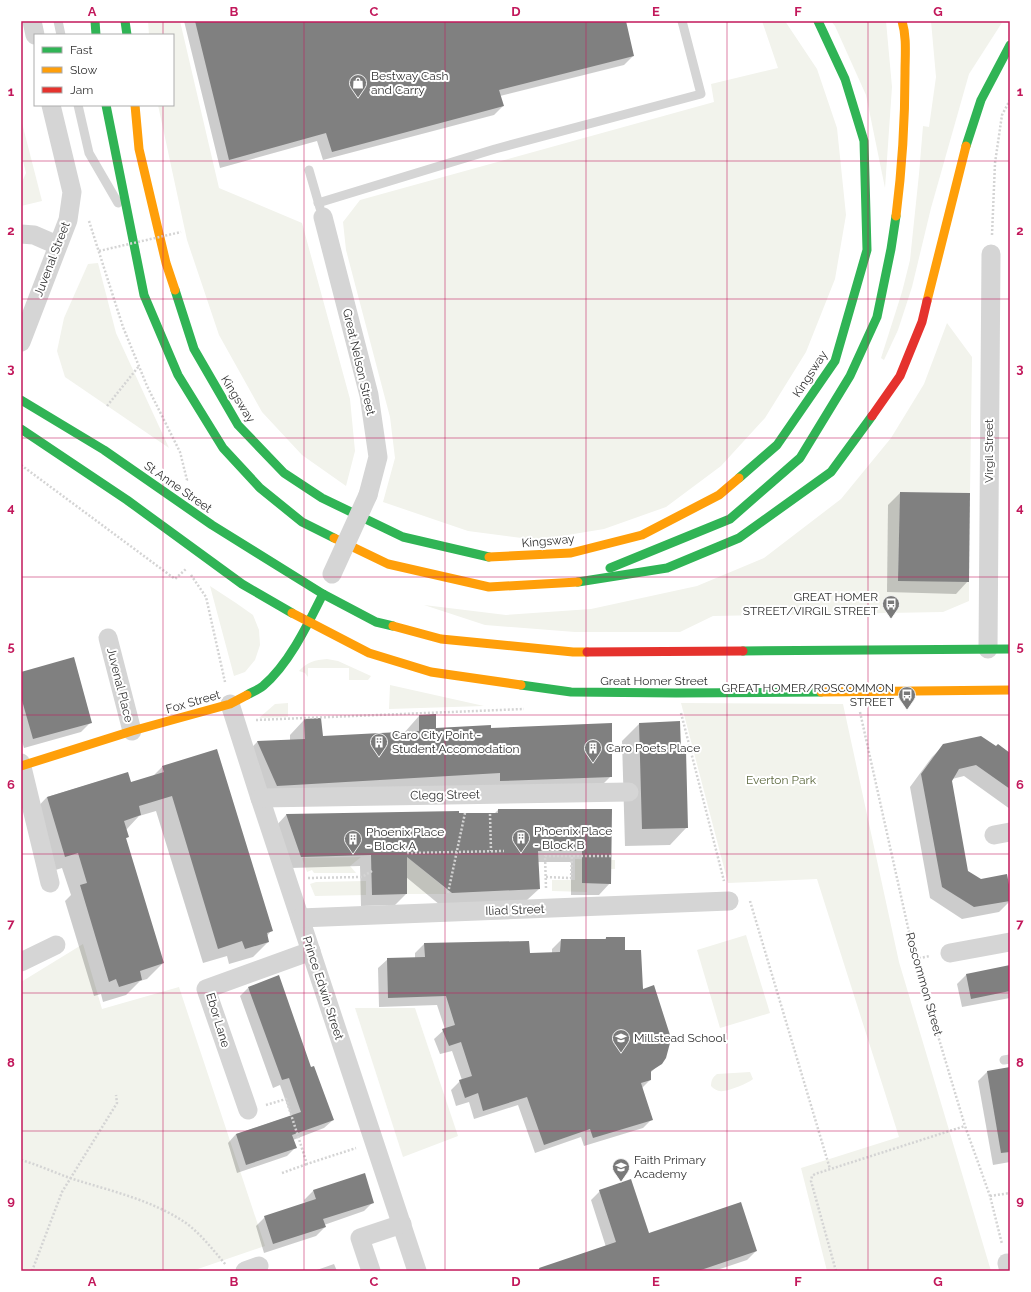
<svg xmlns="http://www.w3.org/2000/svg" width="1031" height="1292" viewBox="0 0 1031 1292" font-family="Raleway,sans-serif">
<rect width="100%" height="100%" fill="#fff"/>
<!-- green -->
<g fill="#f2f3ec">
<polygon points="148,21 180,21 219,188 302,223 350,399 355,451 346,486 302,455 262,412 219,335 187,240 158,105 173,105 173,35 149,35"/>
<polygon points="762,21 785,21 817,69 837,128 846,215 835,279 806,352 765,418 721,466 666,507 604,529 537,540 468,531 383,502 395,458 390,417 346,250 343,222 360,200 714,102 711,84 778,68"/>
<polygon points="831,21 886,21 892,87 885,188 866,95 835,26"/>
<polygon points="931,21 1003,21 969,74 931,208 912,287 898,330 884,360 881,358 902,292 910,260 919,174 923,126 929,127 936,77"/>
<polygon points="21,119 42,201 21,206 21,184 26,173 21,153"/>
<polygon points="98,263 116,333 169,448 65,377 57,351 64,318 88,264"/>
<polygon points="947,323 972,357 970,493 900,492 898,580 969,582 969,601 943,612 713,616 680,632 575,632 485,625 424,605 506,615 591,609 697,586 764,558 841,499 891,438 924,384"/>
<polygon points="210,586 236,603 253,615 259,630 260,645 255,660 245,672 234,676"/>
<path d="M 327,659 L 338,661 L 371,676 L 368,680 L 349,680 L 349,668 L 308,668 L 308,677 L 305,673 L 299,671 C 307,662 315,660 327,659 Z"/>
<polygon points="390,685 484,706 389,709"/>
<polygon points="288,703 288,717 259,718 275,704"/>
<polygon points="681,703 843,704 899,962 991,1271 827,1271 801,1168 899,1137 817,879 728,883"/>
<polygon points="361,857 350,866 356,873 314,873 312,870 307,872 302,858"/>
<polygon points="407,857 445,888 446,894 407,894"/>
<polygon points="575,859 615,860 615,869 582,869 582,883 587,883 587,892 552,891 552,880 575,880"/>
<polygon points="366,881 366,895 315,896 310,884 316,882"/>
<polygon points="746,935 770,1013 720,1028 697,950"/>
<polygon points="83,944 102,1009 179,987 265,1246 192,1271 21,1271 21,982"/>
<polygon points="355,1008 415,1008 458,1136 403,1157"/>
<path d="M 750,1072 L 753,1079 C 747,1084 731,1090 723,1091 C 718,1092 714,1089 711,1086 C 711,1080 713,1077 717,1074 Z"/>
</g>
<!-- shadow -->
<g fill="#0003">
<polygon points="184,21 624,21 633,56 624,65 500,96 503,106 494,115 323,160 317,141 220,168"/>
<polygon points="900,493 968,581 956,594 887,592 888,505"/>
<polygon points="21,673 91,722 81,732 24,748 21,738"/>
<polygon points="435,715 435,729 490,729 611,776 596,791 262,801 243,757 257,742 290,741 290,735 304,720 322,738 404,733 419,716"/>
<polygon points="639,724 680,751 687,827 670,845 625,846 622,741"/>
<polygon points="944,745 1010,754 1010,809 964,776 952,779 951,781 967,872 1010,896 1010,901 999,912 962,919 930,898 910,787 932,757"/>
<polygon points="162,767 271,931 267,936 268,942 253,957 229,964 227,956 203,963 156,811 139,816 126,830 128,837 125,839 163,963 147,979 140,981 126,995 103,1002 101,994 94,996 65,901 71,895 62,868 49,872 32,813 47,797 127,773 130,784 152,777"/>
<polygon points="498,810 611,810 610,883 599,895 571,895 571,862 537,862 539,889 527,900 440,905 406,877 406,894 395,905 361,906 360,866 290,868 275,827 286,815 458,812 458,814 494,814"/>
<polygon points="606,938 624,951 642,991 661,1063 650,1073 650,1080 642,1088 652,1119 643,1128 584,1146 581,1137 535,1153 518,1105 474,1119 469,1102 456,1106 451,1090 460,1081 462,1080 452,1051 440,1054 434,1039 445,1029 437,1005 379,1007 378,968 388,959 415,958 415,953 424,944 528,942 529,954 552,953 552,949 561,940 604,940"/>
<polygon points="1010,966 1010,998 962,1007 957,984 966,975"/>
<polygon points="248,988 310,1068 333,1120 324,1128 293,1140 295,1148 287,1156 237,1173 228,1143 236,1134 291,1116 280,1085 273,1088 240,996"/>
<polygon points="1010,1068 1010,1162 993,1165 978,1081 987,1072"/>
<polygon points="313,1191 373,1202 364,1211 324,1225 325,1227 316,1236 264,1253 256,1226 265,1217 305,1204 304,1200"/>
<polygon points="600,1191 649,1234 756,1251 747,1260 714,1271 534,1271 606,1247 591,1200"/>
<polygon points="334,1264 337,1271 314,1271"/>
</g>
<!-- building -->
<g fill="#808080">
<polygon points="195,21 626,21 634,56 499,90 504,106 332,152 326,133 229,160"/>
<polygon points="900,492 970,493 969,582 898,581"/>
<polygon points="74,657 92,723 33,739 21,697 21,672"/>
<polygon points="436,714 436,728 491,725 491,728 612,723 612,777 500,781 500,773 277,786 257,741 305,739 304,719 321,718 323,736 419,731 419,715"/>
<polygon points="680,721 681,750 686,750 688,828 642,829 639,723"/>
<polygon points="981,736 996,746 998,744 1010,753 1010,789 976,765 959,769 952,781 968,871 981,879 1007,874 1010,890 1010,901 974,907 942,887 921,774 943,744"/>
<polygon points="217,749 273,931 267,933 269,942 245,949 242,941 218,949 172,796 139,806 141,815 124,821 129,837 126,838 164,963 140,971 142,980 119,987 116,979 109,982 80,885 87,883 78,853 65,857 47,797 128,772 131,782 164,772 162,766"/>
<polygon points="498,809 612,809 611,884 582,883 582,851 538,851 540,889 452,893 407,857 407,894 372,895 371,855 301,857 286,814 459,811 459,813 498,813"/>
<polygon points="606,937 625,937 625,950 641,950 643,989 654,985 670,1035 670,1043 666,1058 662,1064 651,1071 651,1080 641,1083 653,1120 593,1138 590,1129 544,1145 527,1097 483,1111 478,1093 465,1098 459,1080 472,1076 461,1042 449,1046 442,1029 455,1025 446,996 388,998 387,958 425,957 424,943 529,941 530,953 560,952 561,939 606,939"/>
<polygon points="1010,965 1010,991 971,999 966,974"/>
<polygon points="279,975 311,1067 314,1066 334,1120 292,1135 297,1148 246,1165 236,1134 301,1112 289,1078 282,1080 248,987"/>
<polygon points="1010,1067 1010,1152 1001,1153 987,1071"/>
<polygon points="365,1173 374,1203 323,1219 326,1227 273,1244 264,1216 316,1199 313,1190"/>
<polygon points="631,1179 649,1233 741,1202 757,1251 698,1271 540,1271 539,1268 616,1242 599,1190"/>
</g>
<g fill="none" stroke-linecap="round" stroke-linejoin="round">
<!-- path -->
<g stroke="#d4d4d4" stroke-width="2.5" stroke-dasharray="2 2" stroke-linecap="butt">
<polyline points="89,221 123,327 147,386 180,452 187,480 186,481"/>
<polyline points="992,235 995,163 1002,115 1010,100"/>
<polyline points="107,406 139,366"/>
<polyline points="21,465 175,579 186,569"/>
<polyline points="191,575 206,597 225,682"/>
<polyline points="860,712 915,959 965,1126 990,1196 1002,1244"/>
<polyline points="681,713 724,881"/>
<polyline points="256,720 524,709"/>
<polyline points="490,814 491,851"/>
<polyline points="407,853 504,851"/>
<polyline points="546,877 571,878 572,856"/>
<polyline points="308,878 362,877 372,871"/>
<polyline points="546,888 545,856 611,856"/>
<polyline points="448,893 465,813"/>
<polyline points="750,901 830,1169"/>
<polyline points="915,959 930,956"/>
<polyline points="266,1105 286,1099 307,1164 356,1148"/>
<path d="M 21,1160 C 39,1165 55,1173 73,1179 C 111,1191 152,1200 186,1223 C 202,1235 213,1250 226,1265"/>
<polyline points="282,1173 307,1164"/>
<polyline points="990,1196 1010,1193"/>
<polyline points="32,1271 62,1192 117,1103 116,1095"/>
<polyline points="836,1271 811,1181 812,1176 815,1174 965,1126"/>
</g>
<!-- lane -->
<g stroke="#d5d5d5" stroke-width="9">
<polyline points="58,21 61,35"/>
<polyline points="78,105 89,153 118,203"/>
<polyline points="309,170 320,208"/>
<polyline points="318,203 495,149 701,94 682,21"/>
<polyline points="1004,1060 1010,1059"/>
</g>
<!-- street -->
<g stroke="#d5d5d5" stroke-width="19">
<polyline points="32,21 35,35"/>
<polyline points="323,217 369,395 378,457 368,495"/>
<polyline points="21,234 34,235 57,245"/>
<polyline points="21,342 68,220 72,192 51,105"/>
<polyline points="108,638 132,731"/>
<polyline points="988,649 991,254"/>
<polyline points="230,704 260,798 417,1271"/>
<polyline points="21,763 50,883"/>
<polyline points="260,798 629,792"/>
<polyline points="994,835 1010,832"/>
<polyline points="300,918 729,901"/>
<polyline points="950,953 1010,942"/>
<polyline points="21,962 56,945"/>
<polyline points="248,1110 206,989 311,951"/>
<polyline points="1007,1263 1009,1271"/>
<polyline points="245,1271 259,1266"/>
<polyline points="371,1271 360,1238 402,1224"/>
</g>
<!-- fast -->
<g stroke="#30b455" stroke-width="9">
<polyline points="95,21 96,35"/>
<polyline points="125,21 127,35"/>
<polyline points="106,105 144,295 178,375 223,448 260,488 302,522 334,538"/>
<polyline points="966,146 981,100 1010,45"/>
<polyline points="175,290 194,349 238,425 284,473 322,498 403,537 489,557"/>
<polyline points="21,400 104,450 212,525 323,594 376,622 393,626"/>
<polyline points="21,429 127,500 242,584 292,613"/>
<polyline points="739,478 777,445 835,361 867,250 864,141 845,79 818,21"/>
<polyline points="610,568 730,519 800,458 850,376 877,317 891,249 896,216"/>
<polyline points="578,582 667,568 739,538 831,472 872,416"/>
<polyline points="743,651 1010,649"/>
<polyline points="521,685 571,692 676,693 821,692"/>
<path d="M 247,695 C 252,692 258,690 263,686 C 289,664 308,624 323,594"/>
</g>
<!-- slow -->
<g stroke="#ff9f0a" stroke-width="9">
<polyline points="135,105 139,149 166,263 175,290"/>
<path d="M 896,216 C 902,169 905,121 905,73 C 905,55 907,38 902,21"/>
<polyline points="927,301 966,146"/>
<polyline points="334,538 388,564 489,587 578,582"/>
<polyline points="489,557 571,553 642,535 719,495 739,478"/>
<polyline points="292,613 369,653 431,672 521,685"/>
<polyline points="393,626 441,639 573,652 587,652"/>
<polyline points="821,692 1010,690"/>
<polyline points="21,766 132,731 230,704 247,695"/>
</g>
<!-- jam -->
<g stroke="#e5322d" stroke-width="9">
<polyline points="872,416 900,376 922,322 927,301"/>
<polyline points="587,652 743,651"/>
</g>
<!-- path-bridge -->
<polyline stroke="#d4d4d4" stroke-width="2.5" stroke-dasharray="2 2" stroke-linecap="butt" points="99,251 181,232"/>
<!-- street-bridge -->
<polyline stroke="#d5d5d5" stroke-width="19" points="332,574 368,495"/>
</g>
<!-- grid -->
<path fill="none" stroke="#c2185b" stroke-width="1" stroke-opacity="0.55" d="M 163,21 L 163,35M 304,21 L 304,1271M 445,21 L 445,1271M 586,21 L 586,1271M 727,21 L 727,1271M 868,21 L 868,1271M 163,105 L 163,1271M 21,161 L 1010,161M 21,299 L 1010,299M 21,438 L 1010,438M 21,577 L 1010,577M 21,715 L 1010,715M 21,854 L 1010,854M 21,993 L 1010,993M 21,1131 L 1010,1131"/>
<!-- icons -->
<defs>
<g id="shop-pin" transform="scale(0.9)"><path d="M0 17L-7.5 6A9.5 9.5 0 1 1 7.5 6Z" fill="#797979" stroke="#fff"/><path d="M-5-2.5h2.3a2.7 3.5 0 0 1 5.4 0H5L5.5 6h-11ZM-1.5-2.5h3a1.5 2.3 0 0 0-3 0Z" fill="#fff"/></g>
<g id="bus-pin" transform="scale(0.9)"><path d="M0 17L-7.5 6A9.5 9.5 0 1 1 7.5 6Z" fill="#797979" stroke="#fff"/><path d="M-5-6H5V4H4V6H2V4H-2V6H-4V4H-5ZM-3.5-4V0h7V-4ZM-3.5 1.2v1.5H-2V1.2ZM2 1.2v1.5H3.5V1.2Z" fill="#fff"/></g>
<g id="building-pin" transform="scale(0.9)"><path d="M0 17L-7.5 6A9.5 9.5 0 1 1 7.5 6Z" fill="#797979" stroke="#fff"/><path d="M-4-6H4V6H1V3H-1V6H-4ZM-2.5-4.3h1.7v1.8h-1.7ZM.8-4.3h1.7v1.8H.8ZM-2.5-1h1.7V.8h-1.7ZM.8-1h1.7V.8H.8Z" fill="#fff"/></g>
<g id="school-pin" transform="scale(0.9)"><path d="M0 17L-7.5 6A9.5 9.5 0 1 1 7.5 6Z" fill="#797979" stroke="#fff"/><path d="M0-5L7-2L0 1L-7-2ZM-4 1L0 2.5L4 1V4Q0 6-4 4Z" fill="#fff"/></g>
</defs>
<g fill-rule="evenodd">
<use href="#shop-pin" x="358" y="83"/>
<use href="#bus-pin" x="891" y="604"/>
<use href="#bus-pin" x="907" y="695"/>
<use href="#building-pin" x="379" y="742"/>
<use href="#building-pin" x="593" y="748"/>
<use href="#building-pin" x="521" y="838"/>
<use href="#building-pin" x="353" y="839"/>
<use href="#school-pin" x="621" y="1038"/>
<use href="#school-pin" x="621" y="1167"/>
</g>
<g text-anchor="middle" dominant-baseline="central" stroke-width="4" stroke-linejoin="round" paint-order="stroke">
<!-- poi labels -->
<g font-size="12" fill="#313131" stroke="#fff" text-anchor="start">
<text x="371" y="76">Bestway Cash<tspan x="371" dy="14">and Carry</tspan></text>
<text x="878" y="597" text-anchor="end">GREAT HOMER<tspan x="878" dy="14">STREET/VIRGIL STREET</tspan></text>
<text x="894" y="688" text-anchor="end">GREAT HOMER/ROSCOMMON<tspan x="894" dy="14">STREET</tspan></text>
<text x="392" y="735">Caro City Point -<tspan x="392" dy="14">Student Accomodation</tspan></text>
<text x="606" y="748">Caro Poets Place</text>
<text x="534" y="831">Phoenix Place<tspan x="534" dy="14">- Block B</tspan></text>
<text x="366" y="832">Phoenix Place<tspan x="366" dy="14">- Block A</tspan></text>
<text x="634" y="1038">Millstead School</text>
<text x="634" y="1160">Faith Primary<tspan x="634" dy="14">Academy</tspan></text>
</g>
<!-- street labels -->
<g font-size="12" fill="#313131" stroke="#fff">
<text transform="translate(52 259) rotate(-69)">Juvenal Street</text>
<text transform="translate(359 362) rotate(77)">Great Nelson Street</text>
<text transform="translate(810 374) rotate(-57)">Kingsway</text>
<text transform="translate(238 399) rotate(58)">Kingsway</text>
<text transform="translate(989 451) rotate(-90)">Virgil Street</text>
<text transform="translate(178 487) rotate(35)">St Anne Street</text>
<text transform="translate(548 541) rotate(-5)">Kingsway</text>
<text x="654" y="681">Great Homer Street</text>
<text transform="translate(120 685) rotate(76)">Juvenal Place</text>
<text transform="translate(193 702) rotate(-16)">Fox Street</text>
<text transform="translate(445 795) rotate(-1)">Clegg Street</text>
<text transform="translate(515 910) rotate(-2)">Iliad Street</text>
<text transform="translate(924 984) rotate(74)">Roscommon Street</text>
<text transform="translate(323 988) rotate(72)">Prince Edwin Street</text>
<text transform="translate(218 1020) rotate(73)">Ebor Lane</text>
</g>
<!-- park labels -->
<g font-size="12" fill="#5e6a40" stroke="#fff">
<text x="781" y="780">Everton Park</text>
</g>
</g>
<!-- border -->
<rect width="1031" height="1292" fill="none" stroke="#ffffff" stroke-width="44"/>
<!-- legend -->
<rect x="34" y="34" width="140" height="72" fill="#ffffff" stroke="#adadad"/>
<rect x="42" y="47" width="20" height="6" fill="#30b455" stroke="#adadad"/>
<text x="70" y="54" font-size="12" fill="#313131">Fast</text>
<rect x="42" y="67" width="20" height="6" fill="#ff9f0a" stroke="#adadad"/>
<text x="70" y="74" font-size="12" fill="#313131">Slow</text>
<rect x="42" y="87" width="20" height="6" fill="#e5322d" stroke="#adadad"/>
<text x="70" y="94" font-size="12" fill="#313131">Jam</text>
<rect x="22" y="22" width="987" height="1248" fill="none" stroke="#c2185b" stroke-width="1.5"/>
<g font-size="13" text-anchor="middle" font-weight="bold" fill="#c2185b">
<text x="92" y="16">A</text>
<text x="234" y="16">B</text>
<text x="374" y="16">C</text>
<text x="516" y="16">D</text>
<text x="656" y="16">E</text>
<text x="798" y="16">F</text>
<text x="938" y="16">G</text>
<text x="11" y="96">1</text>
<text x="1020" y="96">1</text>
<text x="11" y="235">2</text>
<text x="1020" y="235">2</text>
<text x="11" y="373">3</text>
<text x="1020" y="373">3</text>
<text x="11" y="512">4</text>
<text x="1020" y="512">4</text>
<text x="11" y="651">5</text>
<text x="1020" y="651">5</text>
<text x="11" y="789">6</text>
<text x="1020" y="789">6</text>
<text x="11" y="928">7</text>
<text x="1020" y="928">7</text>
<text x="11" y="1067">8</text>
<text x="1020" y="1067">8</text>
<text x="11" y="1205">9</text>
<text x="1020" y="1205">9</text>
<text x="92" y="1286">A</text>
<text x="234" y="1286">B</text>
<text x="374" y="1286">C</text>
<text x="516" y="1286">D</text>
<text x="656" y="1286">E</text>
<text x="798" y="1286">F</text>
<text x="938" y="1286">G</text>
</g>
</svg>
